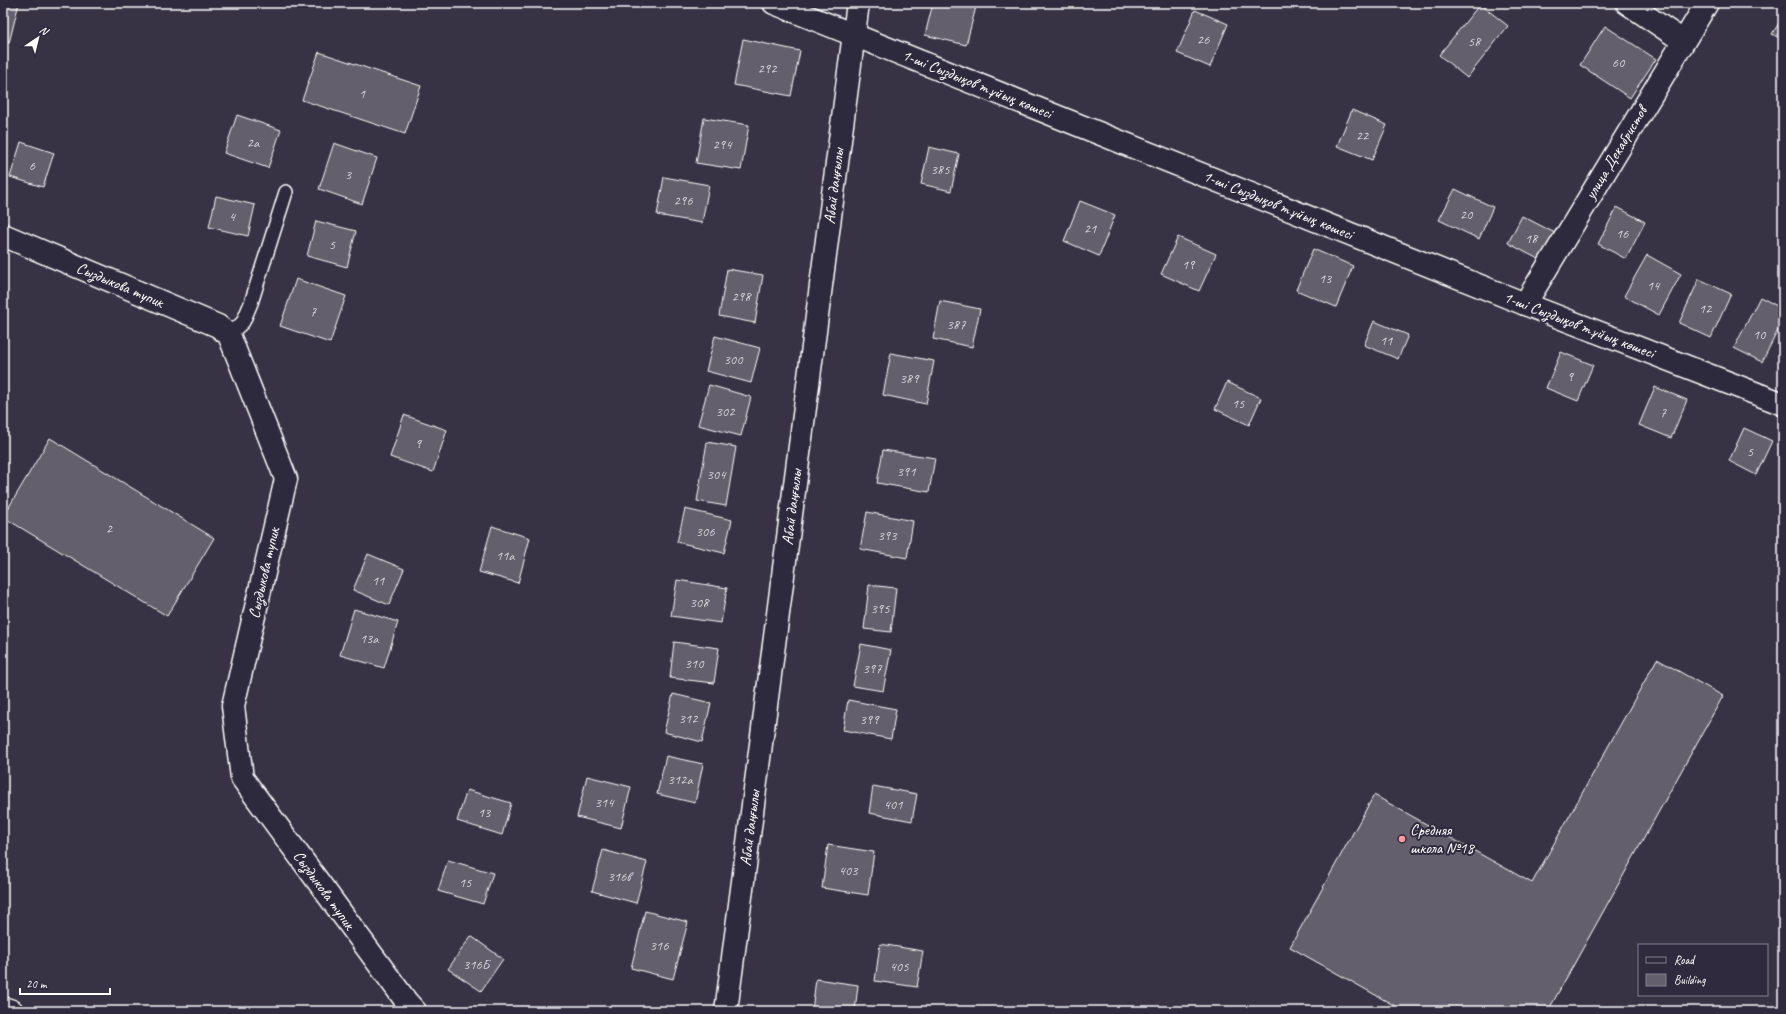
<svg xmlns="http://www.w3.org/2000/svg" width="1786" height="1014" viewBox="0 0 1786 1014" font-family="Caveat,sans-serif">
<rect width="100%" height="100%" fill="#373345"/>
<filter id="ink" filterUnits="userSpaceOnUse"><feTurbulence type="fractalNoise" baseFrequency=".025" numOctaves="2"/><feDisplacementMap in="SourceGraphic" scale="8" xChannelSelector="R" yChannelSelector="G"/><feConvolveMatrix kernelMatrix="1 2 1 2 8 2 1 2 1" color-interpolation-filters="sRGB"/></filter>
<g filter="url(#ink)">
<!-- building -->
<g fill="#635f6d" stroke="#fff">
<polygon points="3,3 19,3 9,43 3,41"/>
<polygon points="933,3 977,3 966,45 925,35"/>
<polygon points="1480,4 1508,26 1467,78 1439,55"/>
<polygon points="1195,10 1228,24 1210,67 1177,53"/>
<polygon points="1783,17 1783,40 1772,34"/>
<polygon points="1605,26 1656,59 1630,98 1580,65"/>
<polygon points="743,39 800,51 791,96 734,85"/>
<polygon points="319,52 421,86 405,134 302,100"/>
<polygon points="1352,110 1387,125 1372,160 1337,146"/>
<polygon points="237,115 281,130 268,168 224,153"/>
<polygon points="704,118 749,125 741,170 696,163"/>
<polygon points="21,142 54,153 43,187 10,177"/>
<polygon points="334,143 377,158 362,204 319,189"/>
<polygon points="929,147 959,154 951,191 921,184"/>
<polygon points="664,177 709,185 702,223 657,215"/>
<polygon points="1455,189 1493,207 1479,239 1439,220"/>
<polygon points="216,196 255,205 248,236 209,227"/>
<polygon points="1080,201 1115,215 1099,256 1064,241"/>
<polygon points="1617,207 1645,222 1626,259 1598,244"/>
<polygon points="1522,216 1555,233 1540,260 1508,243"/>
<polygon points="316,221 356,231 347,267 307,256"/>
<polygon points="1178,237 1216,254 1199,291 1161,274"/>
<polygon points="1313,249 1353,266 1336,307 1296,290"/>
<polygon points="1647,255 1681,274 1659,315 1624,296"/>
<polygon points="727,269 763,275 755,323 719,316"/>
<polygon points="296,279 346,296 330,343 280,326"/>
<polygon points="1699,279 1731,294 1711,338 1679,323"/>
<polygon points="1760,297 1783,309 1783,320 1762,362 1734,348"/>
<polygon points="940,301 980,309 972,347 933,339"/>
<polygon points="1374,321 1408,335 1398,359 1364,345"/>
<polygon points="715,336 760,348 751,383 706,371"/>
<polygon points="1561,352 1593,365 1578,401 1546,388"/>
<polygon points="891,353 934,361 926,404 883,395"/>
<polygon points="1227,382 1261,398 1249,425 1215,409"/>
<polygon points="709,385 751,397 741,436 698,425"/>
<polygon points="1655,387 1687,400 1671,438 1639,425"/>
<polygon points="404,415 447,430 433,472 390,457"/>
<polygon points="1744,428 1772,441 1756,475 1729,461"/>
<polygon points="50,438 214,538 167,616 3,517"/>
<polygon points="707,442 736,447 726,506 697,501"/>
<polygon points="883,450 935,458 929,492 877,483"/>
<polygon points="685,509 732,520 724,553 677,542"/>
<polygon points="867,512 913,521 907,558 860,549"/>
<polygon points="492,526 530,538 518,583 479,572"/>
<polygon points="368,554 404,569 389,605 353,590"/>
<polygon points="677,580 727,588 721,623 671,616"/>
<polygon points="869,585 896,588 891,632 864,629"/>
<polygon points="354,609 398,622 384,668 340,655"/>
<polygon points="674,642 719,648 714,683 670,678"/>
<polygon points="861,644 891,650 883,691 853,686"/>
<polygon points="1657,659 1723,696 1548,1011 1404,1011 1290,947 1374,795 1532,883"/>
<polygon points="673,694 711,703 702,742 664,732"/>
<polygon points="848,700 896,709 891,739 843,730"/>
<polygon points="666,756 703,764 695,803 657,794"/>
<polygon points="587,776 631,787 621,828 577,817"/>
<polygon points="873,786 917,794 912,821 869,813"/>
<polygon points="467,790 511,803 502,835 457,821"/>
<polygon points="828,845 874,852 868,895 822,888"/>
<polygon points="603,850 647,862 636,903 592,891"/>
<polygon points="448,860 493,873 483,904 438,891"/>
<polygon points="645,911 688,922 673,979 631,968"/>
<polygon points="471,936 503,959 481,991 448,969"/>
<polygon points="880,944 923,951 917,987 875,981"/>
<polygon points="816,979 858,985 855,1011 812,1011"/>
</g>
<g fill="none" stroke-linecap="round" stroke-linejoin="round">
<!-- lane casing -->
<g stroke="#fff" stroke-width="16">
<polyline id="lane" points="229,335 243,322 251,303 286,192"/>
</g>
<!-- street casing -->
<g stroke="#fff" stroke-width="25">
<g id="street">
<polyline points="774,3 1525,304 1783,404"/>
<polyline points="1627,3 1683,41"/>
<polyline points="3,235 218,326 229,335 286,479 233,706 242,778 406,1001 415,1011"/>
<polyline points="1525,304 1707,3"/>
<polyline points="3,1008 12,1011"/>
</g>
</g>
<!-- secondary casing -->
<g stroke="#fff" stroke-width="25">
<polyline id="secondary" points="726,1011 858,3"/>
</g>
<!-- lane -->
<use href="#lane" stroke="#2f2a3d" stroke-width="13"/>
<!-- street -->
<use href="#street" stroke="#2f2a3d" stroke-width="22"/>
<!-- secondary -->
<use href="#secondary" stroke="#2f2a3d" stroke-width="22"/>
</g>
</g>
<!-- markers -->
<circle fill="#ff9aa2" stroke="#2f2a3d" stroke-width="1.5" cx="1402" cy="839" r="4"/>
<g text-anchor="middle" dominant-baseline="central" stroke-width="4" stroke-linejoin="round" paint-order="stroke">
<!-- number labels -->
<g font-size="14" fill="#d8d7da">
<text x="1203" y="39">26</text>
<text x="1474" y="41">58</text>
<text x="1618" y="62">60</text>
<text x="767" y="68">292</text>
<text x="362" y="93">1</text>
<text x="1362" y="135">22</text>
<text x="253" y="142">2а</text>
<text x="722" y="144">294</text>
<text x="32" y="165">6</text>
<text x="940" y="169">385</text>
<text x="348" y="174">3</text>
<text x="683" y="200">296</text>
<text x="1466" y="214">20</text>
<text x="232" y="216">4</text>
<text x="1090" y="228">21</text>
<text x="1622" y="233">16</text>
<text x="1531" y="238">18</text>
<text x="332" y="244">5</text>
<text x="1188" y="264">19</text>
<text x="1325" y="278">13</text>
<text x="1653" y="285">14</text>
<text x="741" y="296">298</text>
<text x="1705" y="308">12</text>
<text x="313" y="311">7</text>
<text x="956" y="324">387</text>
<text x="1759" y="334">10</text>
<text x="1386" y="340">11</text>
<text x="733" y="359">300</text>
<text x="1570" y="376">9</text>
<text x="909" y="378">389</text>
<text x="1238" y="403">15</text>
<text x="725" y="411">302</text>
<text x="1663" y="412">7</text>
<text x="418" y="443">9</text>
<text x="1750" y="451">5</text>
<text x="906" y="471">391</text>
<text x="716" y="474">304</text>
<text x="109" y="528">2</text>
<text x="705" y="531">306</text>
<text x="887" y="535">393</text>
<text x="505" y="555">11а</text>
<text x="378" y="580">11</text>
<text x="699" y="602">308</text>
<text x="880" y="608">395</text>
<text x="369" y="638">13а</text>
<text x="694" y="663">310</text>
<text x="872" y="668">397</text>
<text x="688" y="718">312</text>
<text x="869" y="719">399</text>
<text x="680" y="779">312а</text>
<text x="604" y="802">314</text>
<text x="893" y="804">401</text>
<text x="484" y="812">13</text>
<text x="848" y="870">403</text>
<text x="619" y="876">316в</text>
<text x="465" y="882">15</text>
<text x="659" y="945">316</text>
<text x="476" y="964">316Б</text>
<text x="899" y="966">405</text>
</g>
<!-- street labels -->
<g font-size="16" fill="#fff" stroke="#2f2a3d">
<text transform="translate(977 84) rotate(22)">1-ші Сыздықов тұйық көшесі</text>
<text transform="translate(1616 153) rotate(-59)">улица Декабристов</text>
<text transform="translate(834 186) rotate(-83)">Абай даңғылы</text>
<text transform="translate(1278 205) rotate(22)">1-ші Сыздықов тұйық көшесі</text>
<text transform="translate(120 285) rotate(23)">Сыздыкова тупик</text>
<text transform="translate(1579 325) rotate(21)">1-ші Сыздықов тұйық көшесі</text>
<text transform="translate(792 507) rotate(-83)">Абай даңғылы</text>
<text transform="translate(264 573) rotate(-77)">Сыздыкова тупик</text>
<text transform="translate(750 828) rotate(-83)">Абай даңғылы</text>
<text transform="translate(324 890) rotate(54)">Сыздыкова тупик</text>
</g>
<!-- poi labels -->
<g font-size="16" fill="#fff" stroke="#2f2a3d" text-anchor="start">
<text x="1410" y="830">Средняя<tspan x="1410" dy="18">школа №18</tspan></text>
</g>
</g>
<!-- margin -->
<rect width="1786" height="1014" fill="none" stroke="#2f2a3d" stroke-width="16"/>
<rect x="8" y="8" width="1770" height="998" fill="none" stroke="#fff" stroke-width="1.5" filter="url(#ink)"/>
<!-- legend -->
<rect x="1638" y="944" width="130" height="52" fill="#2f2a3d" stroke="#827f8b"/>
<rect x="1646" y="957" width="20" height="6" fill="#2f2a3d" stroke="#827f8b"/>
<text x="1674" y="964" font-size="12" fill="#ffffff">Road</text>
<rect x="1646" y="974" width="20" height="12" fill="#635f6d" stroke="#827f8b"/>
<text x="1674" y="984" font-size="12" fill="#ffffff">Building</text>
<!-- north arrow -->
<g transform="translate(38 38) rotate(35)" stroke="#2f2a3d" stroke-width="3" paint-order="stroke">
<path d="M0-3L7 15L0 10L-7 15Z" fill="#ffffff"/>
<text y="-6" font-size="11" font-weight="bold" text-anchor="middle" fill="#ffffff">N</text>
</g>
<!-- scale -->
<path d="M20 988v6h90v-6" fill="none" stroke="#ffffff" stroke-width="2"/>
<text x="26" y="988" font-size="12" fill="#ffffff" stroke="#2f2a3d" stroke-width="3" paint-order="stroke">20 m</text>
</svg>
